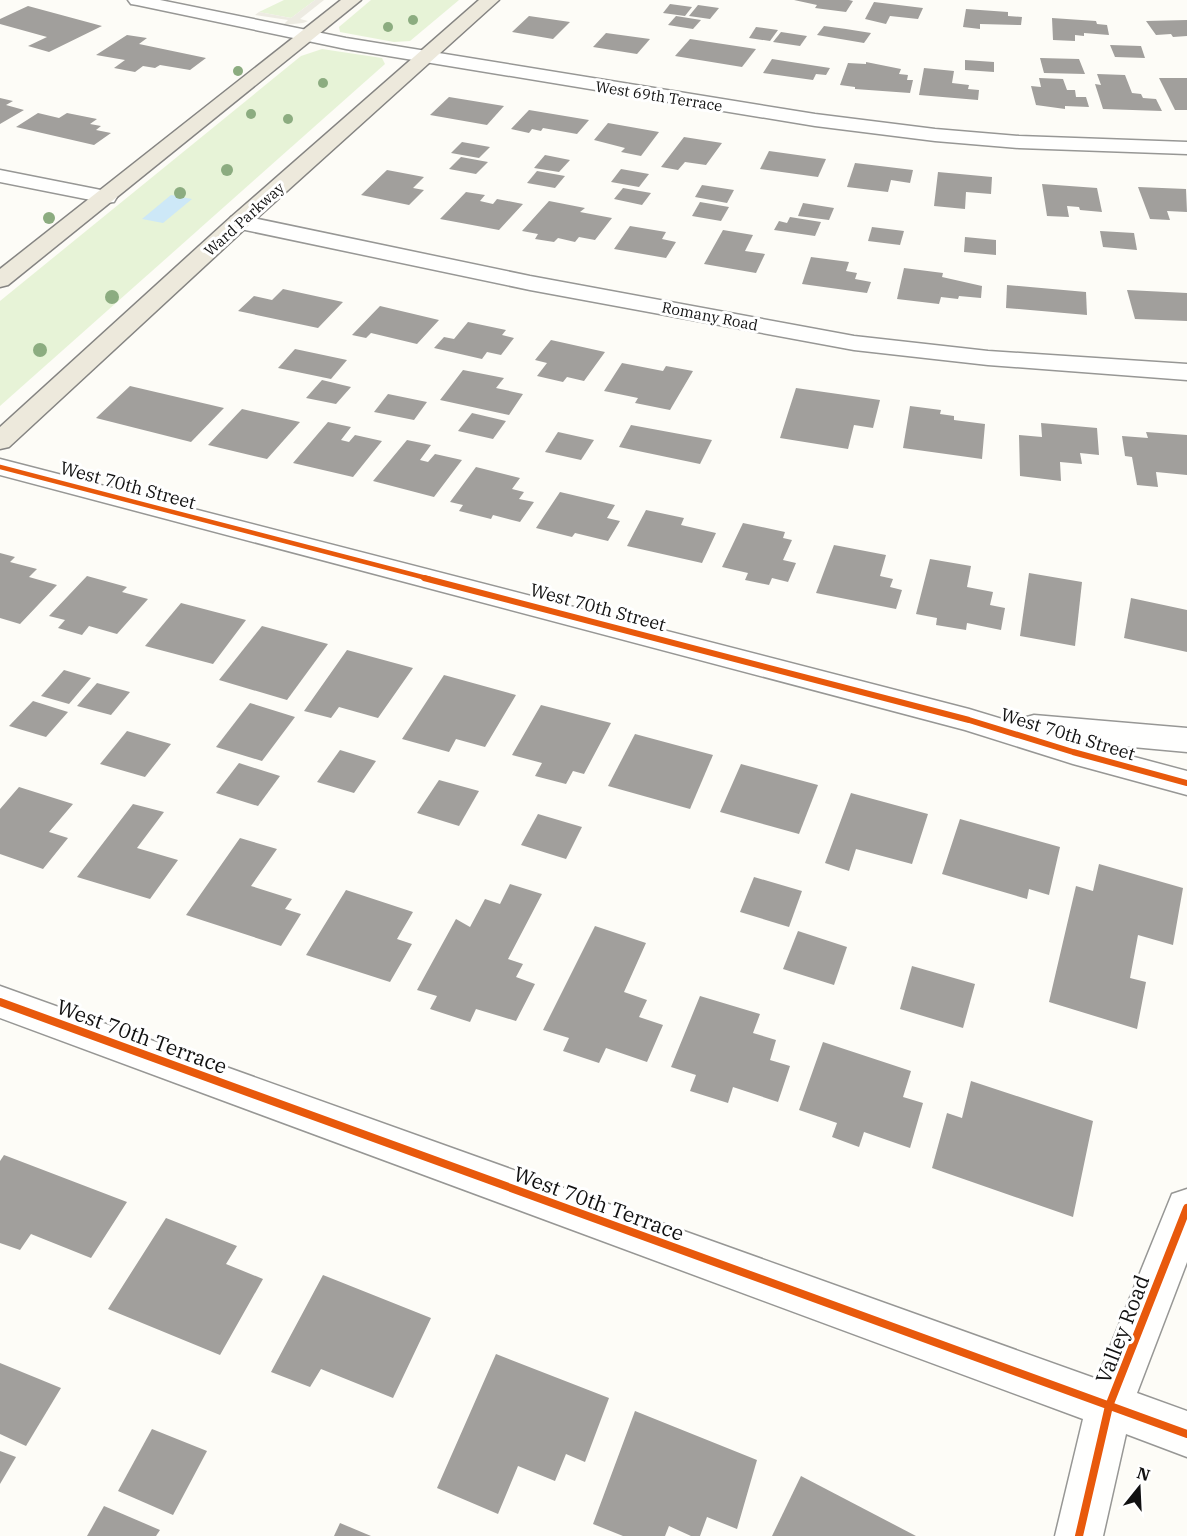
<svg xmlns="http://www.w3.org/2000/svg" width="1187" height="1536" viewBox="0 0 1187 1536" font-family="'IBM Plex Serif',serif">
<rect width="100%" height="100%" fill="#fdfcf7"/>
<!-- green -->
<g fill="#e7f3d7">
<polygon points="284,0 315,0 291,18 259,12"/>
<polygon points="371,0 459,0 410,41 394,42 340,32 339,27"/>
<polygon points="322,49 382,58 385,64 0,406 0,301 301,56"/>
</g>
<!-- plaza -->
<polygon fill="#edebe2" points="315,0 324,0 300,19 308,21 303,23 283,25 288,20 255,15 259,12 291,18"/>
<!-- water -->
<polygon fill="#cde8f7" points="171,195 192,199 163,223 142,219"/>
<!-- building -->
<g fill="#a19f9c">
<polygon points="794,0 849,0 853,1 846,12 815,8 817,5"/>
<polygon points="874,2 923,8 918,19 890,16 886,24 865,19"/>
<polygon points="670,4 692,7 685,16 663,13"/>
<polygon points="698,5 719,8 710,19 689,16"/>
<polygon points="28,6 102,26 49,52 28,46 47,37 0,24 0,19"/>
<polygon points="966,9 1008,12 1008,16 1022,17 1021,25 980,24 980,29 963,27"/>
<polygon points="529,16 570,22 553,39 512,32"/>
<polygon points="676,16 701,20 693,29 668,25"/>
<polygon points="1052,18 1096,21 1097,24 1107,25 1109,35 1084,33 1084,36 1075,35 1075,41 1053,40"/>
<polygon points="1187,20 1187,36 1173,37 1171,34 1156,35 1146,21"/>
<polygon points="824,26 846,29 871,33 864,43 817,35"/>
<polygon points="756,27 778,30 770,41 749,38"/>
<polygon points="781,32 807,36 800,46 773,42"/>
<polygon points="606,33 650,39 637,54 593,47"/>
<polygon points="127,35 147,38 139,44 206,58 190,70 160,65 155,68 143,66 135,72 114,68 125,60 96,55"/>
<polygon points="690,39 756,49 742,67 675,56"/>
<polygon points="1110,45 1141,46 1145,58 1115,57"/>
<polygon points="1040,58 1079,59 1085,74 1044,73"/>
<polygon points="772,59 830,68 826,75 816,74 813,80 763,73"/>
<polygon points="965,60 994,62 994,72 965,70"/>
<polygon points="866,62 901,69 899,74 908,75 907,80 913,80 910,93 855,89 855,87 840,85 848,63 866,64"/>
<polygon points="924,68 954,71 952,83 969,85 968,89 979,90 978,100 919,95"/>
<polygon points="1097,74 1125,75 1132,93 1141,94 1143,98 1156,99 1162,111 1103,109 1095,84 1101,85"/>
<polygon points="1039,78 1063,79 1067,90 1075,90 1076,97 1086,97 1089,107 1065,106 1065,109 1036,105 1031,86 1041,87"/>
<polygon points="1159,78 1187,78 1187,110 1175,110"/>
<polygon points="449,97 504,106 487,125 430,115"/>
<polygon points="0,98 13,101 6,105 24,110 0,124"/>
<polygon points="529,110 589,120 577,134 543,128 541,131 532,129 529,133 511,129"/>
<polygon points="38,113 59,118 67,113 97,119 90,124 101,126 96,130 111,133 94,145 16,127"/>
<polygon points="608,123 659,132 641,156 621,152 625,148 594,140"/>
<polygon points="684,137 722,143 706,165 685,162 678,170 661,167"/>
<polygon points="462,142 490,147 479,158 451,153"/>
<polygon points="769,151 826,159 818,177 760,169"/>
<polygon points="545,155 570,160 559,172 534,168"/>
<polygon points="461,157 488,162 476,174 449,169"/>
<polygon points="855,163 913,170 910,183 891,180 888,192 847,187"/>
<polygon points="621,169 649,174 639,187 611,182"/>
<polygon points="387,170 424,177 413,188 424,190 409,205 361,195"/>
<polygon points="537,171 565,176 555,188 527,183"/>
<polygon points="938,172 992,177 991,194 966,192 965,209 934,206"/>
<polygon points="1042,184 1097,188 1102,212 1080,210 1079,207 1067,206 1069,217 1047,216"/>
<polygon points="702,185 734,190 727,203 695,197"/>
<polygon points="1138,187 1186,189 1187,212 1167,211 1170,220 1150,219"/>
<polygon points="623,188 651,193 642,205 614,199"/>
<polygon points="466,192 485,195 480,201 493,204 497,199 523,204 499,230 440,219"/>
<polygon points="549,201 585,208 580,212 612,218 595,240 579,237 575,242 558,238 554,242 535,239 538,234 522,231"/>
<polygon points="700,202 729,207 721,221 692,216"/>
<polygon points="803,203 834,208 829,220 798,216"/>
<polygon points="790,217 821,222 815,236 774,230 779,221 787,223"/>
<polygon points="630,226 666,232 662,239 676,242 666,258 614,249"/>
<polygon points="872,227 904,231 900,245 868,241"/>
<polygon points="723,230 753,235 745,251 765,254 756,273 704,264"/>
<polygon points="1100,231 1134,233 1137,250 1103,247"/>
<polygon points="965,237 996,240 996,255 964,252"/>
<polygon points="811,257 849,262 846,271 857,273 855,279 871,282 867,293 802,284"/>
<polygon points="904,268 943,273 942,277 982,286 981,298 959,296 958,299 941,297 939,304 897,299"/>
<polygon points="1007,285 1086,292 1087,315 1006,308"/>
<polygon points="283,289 343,302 318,328 238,311 254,296 272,300"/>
<polygon points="1127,290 1187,293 1187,321 1135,319"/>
<polygon points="380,306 439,320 417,344 371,333 366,338 352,335"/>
<polygon points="468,322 506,330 502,335 514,338 501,355 487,352 482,359 434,348 444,337 454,339"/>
<polygon points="551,340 605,352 584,381 567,377 563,382 537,376 547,363 535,360"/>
<polygon points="295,349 347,360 331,379 278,368"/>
<polygon points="622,363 663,371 666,366 693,371 670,410 635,403 638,398 604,391"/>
<polygon points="463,370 504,378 496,388 523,394 509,415 440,400"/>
<polygon points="322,380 351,387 336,404 306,398"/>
<polygon points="130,386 224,408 191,442 96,418"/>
<polygon points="796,388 880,400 873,428 854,425 848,449 780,438"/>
<polygon points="388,394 427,402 414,420 374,412"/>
<polygon points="910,406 941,410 940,414 954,416 954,420 985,424 982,459 903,448"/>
<polygon points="242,409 300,422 267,459 208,445"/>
<polygon points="472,413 506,421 493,439 458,431"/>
<polygon points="328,422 351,427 341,440 349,442 355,435 382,441 353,477 293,463"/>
<polygon points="1041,423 1097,428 1099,455 1080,453 1082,464 1060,462 1061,481 1020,476 1019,435 1042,437"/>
<polygon points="631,425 712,440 700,464 619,447"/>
<polygon points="558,432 594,440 581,460 545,452"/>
<polygon points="1146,432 1187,435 1187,475 1156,472 1158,487 1137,485 1132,457 1125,456 1122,436 1148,438"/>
<polygon points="407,440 431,445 420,460 428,462 435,454 462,460 434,497 373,481"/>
<polygon points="476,467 520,478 512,489 524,492 519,499 534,502 520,522 493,515 491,519 459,511 463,505 450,502"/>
<polygon points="560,492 615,505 607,518 620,521 608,541 575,533 572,537 536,528"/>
<polygon points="646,510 684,518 681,525 716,533 702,563 627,546"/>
<polygon points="743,523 785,532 783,538 792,540 783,560 796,563 788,582 772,578 769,585 745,580 748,573 722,567"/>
<polygon points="834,545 886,555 880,576 893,579 890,587 902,590 896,609 816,593"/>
<polygon points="0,553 15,557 10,562 37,569 29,577 57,585 20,624 0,618"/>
<polygon points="930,559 971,566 967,587 993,592 990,605 1005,608 1001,630 967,623 966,630 936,625 937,618 916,614"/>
<polygon points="1029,573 1082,582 1075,646 1020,636"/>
<polygon points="87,576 127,587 122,592 148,599 117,634 89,626 82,635 58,628 65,620 49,616"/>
<polygon points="1131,598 1187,610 1187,652 1124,638"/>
<polygon points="181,603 246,620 213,664 145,646"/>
<polygon points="262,626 328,644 287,700 219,680"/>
<polygon points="347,650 413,668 378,718 339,707 331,718 304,711"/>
<polygon points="64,670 91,678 69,704 41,696"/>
<polygon points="444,675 516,695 485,747 456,739 449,752 402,739"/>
<polygon points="97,683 130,692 111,715 77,706"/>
<polygon points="33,701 68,712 46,737 9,726"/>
<polygon points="250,703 295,717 262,761 216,747"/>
<polygon points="541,705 611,723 584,774 573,771 566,784 535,776 542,763 512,755"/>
<polygon points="127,731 171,744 145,777 100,764"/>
<polygon points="635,734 713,755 690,809 608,786"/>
<polygon points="340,750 376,761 354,793 317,782"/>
<polygon points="239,763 280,776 258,806 216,793"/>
<polygon points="741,764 818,785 799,834 720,812"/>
<polygon points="439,780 479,791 459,826 417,813"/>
<polygon points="19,787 73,804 49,832 68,838 43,869 0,854 0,809"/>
<polygon points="851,793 928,814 912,864 856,849 849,871 825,863"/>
<polygon points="133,804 164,812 137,848 178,860 150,899 77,877"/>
<polygon points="538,814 582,827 566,859 521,845"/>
<polygon points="960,819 1060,847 1049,895 1029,889 1027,899 942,874"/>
<polygon points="240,838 277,849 251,886 292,899 285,909 301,914 281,946 186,915"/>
<polygon points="1099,864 1183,888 1173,945 1138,935 1130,978 1146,982 1137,1029 1049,1002 1076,886 1093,891"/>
<polygon points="754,877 802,891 789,927 740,912"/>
<polygon points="510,884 542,894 508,959 523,964 516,977 535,984 516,1021 476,1009 470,1022 430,1009 437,996 417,990 456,919 470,927 485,899 500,904"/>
<polygon points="346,890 413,912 397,939 412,944 390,982 306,955"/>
<polygon points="595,926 646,943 624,992 647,1000 639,1017 663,1025 647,1062 606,1048 599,1063 563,1051 569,1038 543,1030"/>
<polygon points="798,931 847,947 834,985 783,969"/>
<polygon points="912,966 975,984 963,1028 900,1009"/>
<polygon points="700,996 760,1014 753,1033 776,1040 770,1060 790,1066 778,1102 733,1087 728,1103 690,1091 696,1075 671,1067"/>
<polygon points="823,1042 911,1071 903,1097 923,1103 910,1148 864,1132 859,1147 832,1137 837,1123 799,1110"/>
<polygon points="971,1081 1093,1121 1073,1217 932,1168 947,1113 962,1118"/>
<polygon points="4,1155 127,1202 91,1258 31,1234 20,1250 0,1243 0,1161"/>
<polygon points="166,1218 237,1246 226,1264 263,1279 220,1355 108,1309"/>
<polygon points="323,1275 431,1318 393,1398 321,1369 310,1387 271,1372"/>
<polygon points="496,1354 609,1398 585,1462 566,1454 555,1481 518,1466 498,1514 437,1488"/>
<polygon points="0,1363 61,1388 26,1446 0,1434"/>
<polygon points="635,1411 757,1460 737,1529 707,1517 700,1536 691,1536 669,1526 665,1536 623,1536 593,1524"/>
<polygon points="152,1429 207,1451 173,1515 118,1491"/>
<polygon points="0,1451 16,1457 0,1484"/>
<polygon points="801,1476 916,1536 772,1536"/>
<polygon points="104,1506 160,1530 156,1536 87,1536"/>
<polygon points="340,1523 371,1536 334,1536"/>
</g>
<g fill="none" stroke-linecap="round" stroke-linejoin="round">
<!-- street casing -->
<g stroke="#979795" stroke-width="3">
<g id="street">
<polygon points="128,0 160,0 346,38 815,114 935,129 1019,136 1187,142 1187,154 1019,148 935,141 815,126 346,49 137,5 131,4"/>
<polygon points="0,170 106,191 114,192 117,197 114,202 106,203 0,182"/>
<polygon points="239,215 530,276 854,336 988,351 1187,364 1187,380 988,365 854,350 530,290 231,227 228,222 231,217"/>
<polygon points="0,459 969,709 1019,724 1023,718 1034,715 1187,728 1187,752 1078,742 1187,771 1187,795 1073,764 965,730 0,475"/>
<polygon points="0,986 1097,1379 1172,1194 1187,1189 1187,1262 1137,1393 1187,1411 1187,1457 1126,1434 1103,1536 1055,1536 1083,1419 0,1018"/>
</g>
</g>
<!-- primary casing -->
<g stroke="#858482" stroke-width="3">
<g id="primary">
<polygon points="341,0 361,0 8,285 0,287 0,269"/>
<polygon points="479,0 499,0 247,227 9,447 0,449 0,427 231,217"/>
</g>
</g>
<!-- street -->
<use href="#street" fill="#fffffe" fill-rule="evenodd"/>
<!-- primary -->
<use href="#primary" fill="#ede9dc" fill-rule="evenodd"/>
<!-- cycleway-far2 casing -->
<g stroke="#fff" stroke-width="8">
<polyline id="cycleway-far2" points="0,467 430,579"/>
</g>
<!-- cycleway-far1 casing -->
<g stroke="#fff" stroke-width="10">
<polyline id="cycleway-far1" points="424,578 969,720 1073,752 1187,783"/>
</g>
<!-- cycleway casing -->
<g stroke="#fff" stroke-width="11">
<g id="cycleway">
<polyline points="0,1002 1187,1434"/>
<polyline points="1079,1536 1109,1406 1187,1208"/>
</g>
</g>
<!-- cycleway-far2 -->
<use href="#cycleway-far2" stroke="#e8590c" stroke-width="4.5"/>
<!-- cycleway-far1 -->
<use href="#cycleway-far1" stroke="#e8590c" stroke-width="6"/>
<!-- cycleway -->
<use href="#cycleway" stroke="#e8590c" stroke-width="8"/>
</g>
<!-- trees -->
<g fill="#8cac80">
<circle cx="413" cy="20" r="5"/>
<circle cx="388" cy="27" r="5"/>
<circle cx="238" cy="71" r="5"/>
<circle cx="323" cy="83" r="5"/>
<circle cx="251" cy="114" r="5"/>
<circle cx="288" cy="119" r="5"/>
<circle cx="227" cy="170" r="6"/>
<circle cx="180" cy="193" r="6"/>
<circle cx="49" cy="218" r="6"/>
<circle cx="112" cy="297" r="7"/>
<circle cx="40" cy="350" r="7"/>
</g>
<g text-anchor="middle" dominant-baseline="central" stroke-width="6" stroke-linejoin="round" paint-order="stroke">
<!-- far-street labels -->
<g font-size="15" fill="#111" stroke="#fff">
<text transform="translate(659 96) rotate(9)">West 69th Terrace</text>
<text transform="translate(244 219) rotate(-42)">Ward Parkway</text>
<text transform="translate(710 316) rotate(11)">Romany Road</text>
</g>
<!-- street labels -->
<g font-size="18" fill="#111" stroke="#fff">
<text transform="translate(128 485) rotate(15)">West 70th Street</text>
<text transform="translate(598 607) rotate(15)">West 70th Street</text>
<text transform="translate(1068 734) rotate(17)">West 70th Street</text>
</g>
<!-- near-street labels -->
<g font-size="21" fill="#111" stroke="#fff">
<text transform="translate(142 1036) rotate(20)">West 70th Terrace</text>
<text transform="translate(599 1203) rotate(20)">West 70th Terrace</text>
<text transform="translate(1122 1329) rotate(-69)">Valley Road</text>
</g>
</g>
<!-- north arrow -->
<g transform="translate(1139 1488) rotate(18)" stroke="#ffffff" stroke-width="4.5" paint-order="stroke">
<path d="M0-4.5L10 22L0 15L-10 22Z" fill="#111111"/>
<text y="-9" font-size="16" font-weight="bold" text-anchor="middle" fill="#111111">N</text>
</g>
</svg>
